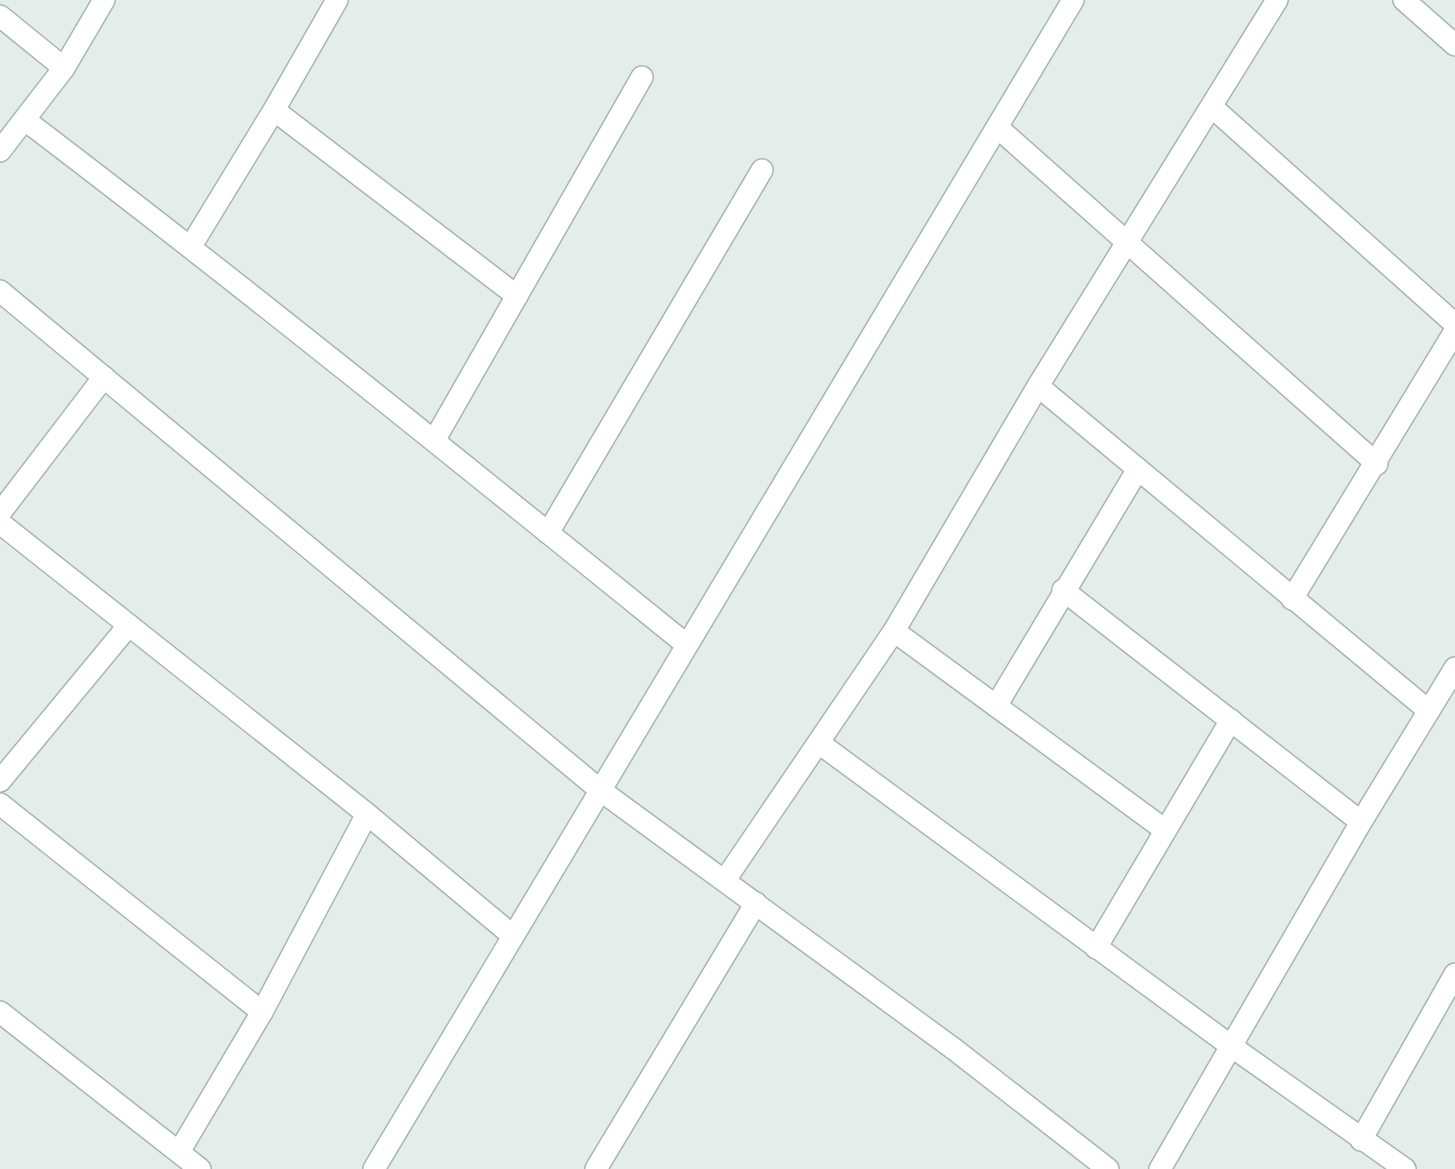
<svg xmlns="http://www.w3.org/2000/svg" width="1455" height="1169" viewBox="0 0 1455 1169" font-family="Lato,sans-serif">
<rect width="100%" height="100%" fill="#e4ede9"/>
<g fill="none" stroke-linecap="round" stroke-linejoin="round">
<!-- street casing -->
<g stroke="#a7b5af" stroke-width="24">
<g id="street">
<polyline points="1404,0 1455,45"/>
<polyline points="0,16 64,68"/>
<polyline points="1212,107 1455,324"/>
<polyline points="274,110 517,296"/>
<path d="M 25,120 C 250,291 468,468 687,645"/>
<polyline points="997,127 1377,464"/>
<polyline points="191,246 274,110 337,0"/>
<polyline points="0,291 600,790 954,1049 1108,1169"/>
<polyline points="1038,386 1429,711"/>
<polyline points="435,439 642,77"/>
<polyline points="0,513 104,377"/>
<polyline points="0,523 367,814 513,936"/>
<polyline points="548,533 762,170"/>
<polyline points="1063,590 1361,822"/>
<polyline points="1292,599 1455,331"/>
<polyline points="894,631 1165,830"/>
<polyline points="996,706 1138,469"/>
<polyline points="819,743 1231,1046 1405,1169"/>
<polyline points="0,781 129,625"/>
<polyline points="0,804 262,1012"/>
<polyline points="725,880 894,631 1038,386 1277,0"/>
<polyline points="1096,948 1231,720"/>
<polyline points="0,1012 200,1169"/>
<polyline points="1361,1140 1455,974"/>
<polyline points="179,1152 262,1012 367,814"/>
<polyline points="596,1169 756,903"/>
<polyline points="1160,1169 1361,822 1455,668"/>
</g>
</g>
<!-- secondary casing -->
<g stroke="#a3b9b0" stroke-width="24">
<g id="secondary">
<polyline points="0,151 64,68 104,0"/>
<polyline points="374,1169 1073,0"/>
</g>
</g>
<!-- street -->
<use href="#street" stroke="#fff" stroke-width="21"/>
<!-- secondary -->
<use href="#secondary" stroke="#fff" stroke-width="21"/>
</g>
</svg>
